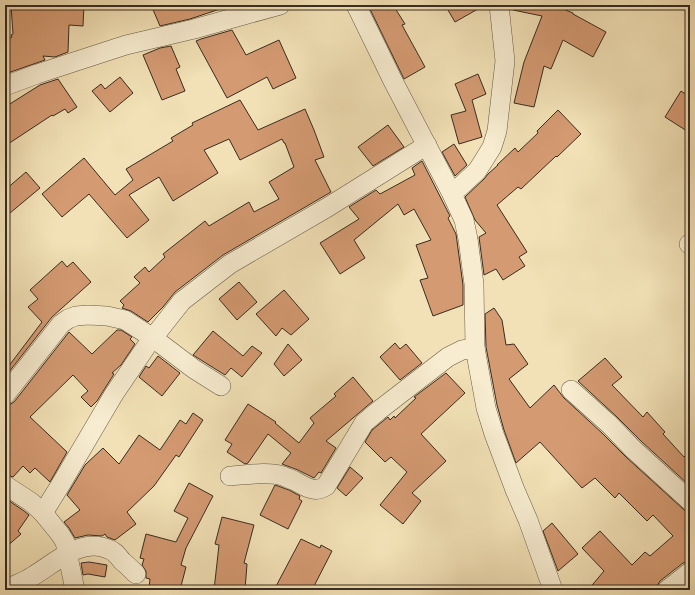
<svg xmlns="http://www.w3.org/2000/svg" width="695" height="595" viewBox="0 0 695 595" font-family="Cardo,serif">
<rect width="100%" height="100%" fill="#f2e1b6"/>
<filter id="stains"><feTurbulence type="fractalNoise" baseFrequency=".005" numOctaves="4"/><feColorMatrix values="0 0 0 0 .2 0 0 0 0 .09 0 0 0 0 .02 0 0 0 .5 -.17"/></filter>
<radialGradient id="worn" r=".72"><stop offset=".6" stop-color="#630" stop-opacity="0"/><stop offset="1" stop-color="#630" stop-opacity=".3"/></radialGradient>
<!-- building -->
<g fill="#d49a72" stroke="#372c21">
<polygon points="11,5 84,5 83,26 69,25 68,52 55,57 43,56 45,60 5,74 5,40 12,37 11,35 13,34"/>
<polygon points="151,5 223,5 223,8 190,19 160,26"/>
<polygon points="368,5 393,5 405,24 402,25 425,67 404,79"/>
<polygon points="445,5 485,5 455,22"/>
<polygon points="514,5 553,5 573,13 573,14 606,32 593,57 563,40 551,69 544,66 534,107 514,103 524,62 542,16 513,10"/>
<polygon points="232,30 246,55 279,40 296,78 273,89 267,77 227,98 196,41 201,39"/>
<polygon points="171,46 180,67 176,69 185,91 162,100 143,55 160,48"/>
<polygon points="478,74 486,94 472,100 482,137 459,144 451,115 466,111 455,84"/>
<polygon points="120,77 133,93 110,112 92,91 101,84 105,89"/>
<polygon points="58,79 77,107 68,113 65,109 53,116 52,115 5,146 5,107 40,85"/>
<polygon points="681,91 690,97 690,133 665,117"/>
<polygon points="240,100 258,130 305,109 314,130 324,157 315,160 331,192 223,255 175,292 163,307 148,322 131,311 122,308 124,305 120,301 140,283 134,277 145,267 149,272 165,257 163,254 205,221 209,226 249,202 254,212 279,199 269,182 294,167 285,143 284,143 282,139 240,160 229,139 204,150 218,173 173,201 159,177 129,195 149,220 127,238 89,194 62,217 42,194 84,158 115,195 133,180 126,169 173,141 171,138 193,125 192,123"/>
<polygon points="558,110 581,134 557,157 556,156 521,189 518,187 497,205 527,252 519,257 525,266 503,280 496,269 484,275 479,237 486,233 475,220 465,197 484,179 488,174 498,165 497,165 515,148 518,152 538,133 537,131"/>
<polygon points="388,125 404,147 373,166 358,147"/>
<polygon points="454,144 467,165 455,176 442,152"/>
<polygon points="422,161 450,216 448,218 456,234 463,285 463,305 433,316 420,280 428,278 416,245 431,240 414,209 404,215 398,204 354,240 365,258 340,274 320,243 359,219 349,207 376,190 380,194 415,175 412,168"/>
<polygon points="26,172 40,188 10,213 5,207 5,190"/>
<polygon points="62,261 67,267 73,262 91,282 52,317 5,377 5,371 42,322 28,307 38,299 30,290"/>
<polygon points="239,282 257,302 237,320 219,299"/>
<polygon points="284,290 309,319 291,335 282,328 276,336 256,314"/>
<polygon points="494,308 502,320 506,345 514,344 528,364 509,379 530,408 554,385 564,398 602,433 626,457 683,509 687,512 690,512 690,561 683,563 660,581 657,586 656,590 588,590 604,571 582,548 600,531 632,565 645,552 650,556 673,536 653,515 647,521 619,493 615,498 595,478 582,488 540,442 516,463 504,430 497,405 486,347 485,314"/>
<polygon points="117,330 121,330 132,337 130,339 135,344 121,365 112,373 114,374 97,401 91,407 81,397 88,391 73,375 30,417 67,452 50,482 35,468 30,473 23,466 13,477 5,474 5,406 9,405 14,402 69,332 92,354"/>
<polygon points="213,331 243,356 252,346 262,353 242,377 231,368 225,375 193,355"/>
<polygon points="395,343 400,349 406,344 422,363 400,380 380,357"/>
<polygon points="288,344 302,360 284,376 274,364"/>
<polygon points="158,356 180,373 162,396 139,377 146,366 149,368"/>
<polygon points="605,358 622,377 612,385 643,417 647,412 665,432 663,434 684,457 690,452 690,486 641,441 617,417 578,381"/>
<polygon points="446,373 465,393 421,434 446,461 412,493 421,501 403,524 380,505 407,472 391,457 385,462 365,442 372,430 388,417 390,420 394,416 395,418 416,398 414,397"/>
<polygon points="353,377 373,401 326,441 336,448 321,473 319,472 314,478 298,470 282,464 291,453 268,434 248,463 245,464 227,452 232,444 225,440 248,404 276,422 275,423 299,443 314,423 310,418 336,396 334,394"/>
<polygon points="193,413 203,420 179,457 176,455 154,486 127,512 136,524 115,540 107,537 105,534 102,536 88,535 75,538 69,528 64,522 80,510 67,495 85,465 103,448 119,464 139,435 160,450 180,420 186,424"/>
<polygon points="350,467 363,478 346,496 337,488"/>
<polygon points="189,483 213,496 186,548 181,565 186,567 180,590 160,590 149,588 150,579 146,578 146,571 142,565 144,559 140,558 146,534 176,542 188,518 174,511"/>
<polygon points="275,485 289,490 300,496 299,499 302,501 288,529 260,515"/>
<polygon points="5,498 24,511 29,515 18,531 21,534 5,548"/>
<polygon points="222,517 254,525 244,563 247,564 245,590 214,590 219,545 215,544"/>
<polygon points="552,523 578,554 558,571 543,531"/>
<polygon points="301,539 320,548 321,545 332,551 312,590 274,590"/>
<polygon points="89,562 107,565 105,577 88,574 83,575 81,563"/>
</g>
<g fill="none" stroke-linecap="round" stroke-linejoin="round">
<!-- minor casing -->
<g stroke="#665946" stroke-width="20">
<g id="minor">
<polyline points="356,5 393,81 452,194 464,220 468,239 474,284 475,348 486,408 494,434 515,490 528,520 553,590"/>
<polyline points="5,86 37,74 126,45 194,29 280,5"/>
<polyline points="452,194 477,171 484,160 492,147 497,131 505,61 499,5"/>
<polyline points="689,244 690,244"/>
<polyline points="571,390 610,425 633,449 690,501"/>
<polyline points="5,395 61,324 68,319 76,316 88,315 107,316 125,320 153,338 194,369 221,386"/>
<path d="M 230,476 C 245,475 269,471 283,476 C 287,478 291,479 295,481 C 305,486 314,494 326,486 L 364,423 L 378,411 L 448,357 L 462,350 L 475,348"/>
<polyline points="5,485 31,502 43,513 60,534 65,542 75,590"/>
<polyline points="43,513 61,484 114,394 148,344 182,301 230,264 328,207 427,145"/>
<path d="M 5,590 C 14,585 24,582 33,576 C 55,563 81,537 108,549 C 115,551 118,556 122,561 C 127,565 131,569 136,574"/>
<polyline points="667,590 690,572"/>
</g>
</g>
<!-- minor -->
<use href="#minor" stroke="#f7ecd0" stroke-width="19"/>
</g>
<!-- margin -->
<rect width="695" height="595" fill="none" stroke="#f2e1b6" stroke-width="20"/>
<rect x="6" y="6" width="683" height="583" fill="none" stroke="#372c21" stroke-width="2"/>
<rect x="10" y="10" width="675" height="575" fill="none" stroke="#372c21"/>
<rect width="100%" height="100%" filter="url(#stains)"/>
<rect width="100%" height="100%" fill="url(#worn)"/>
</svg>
